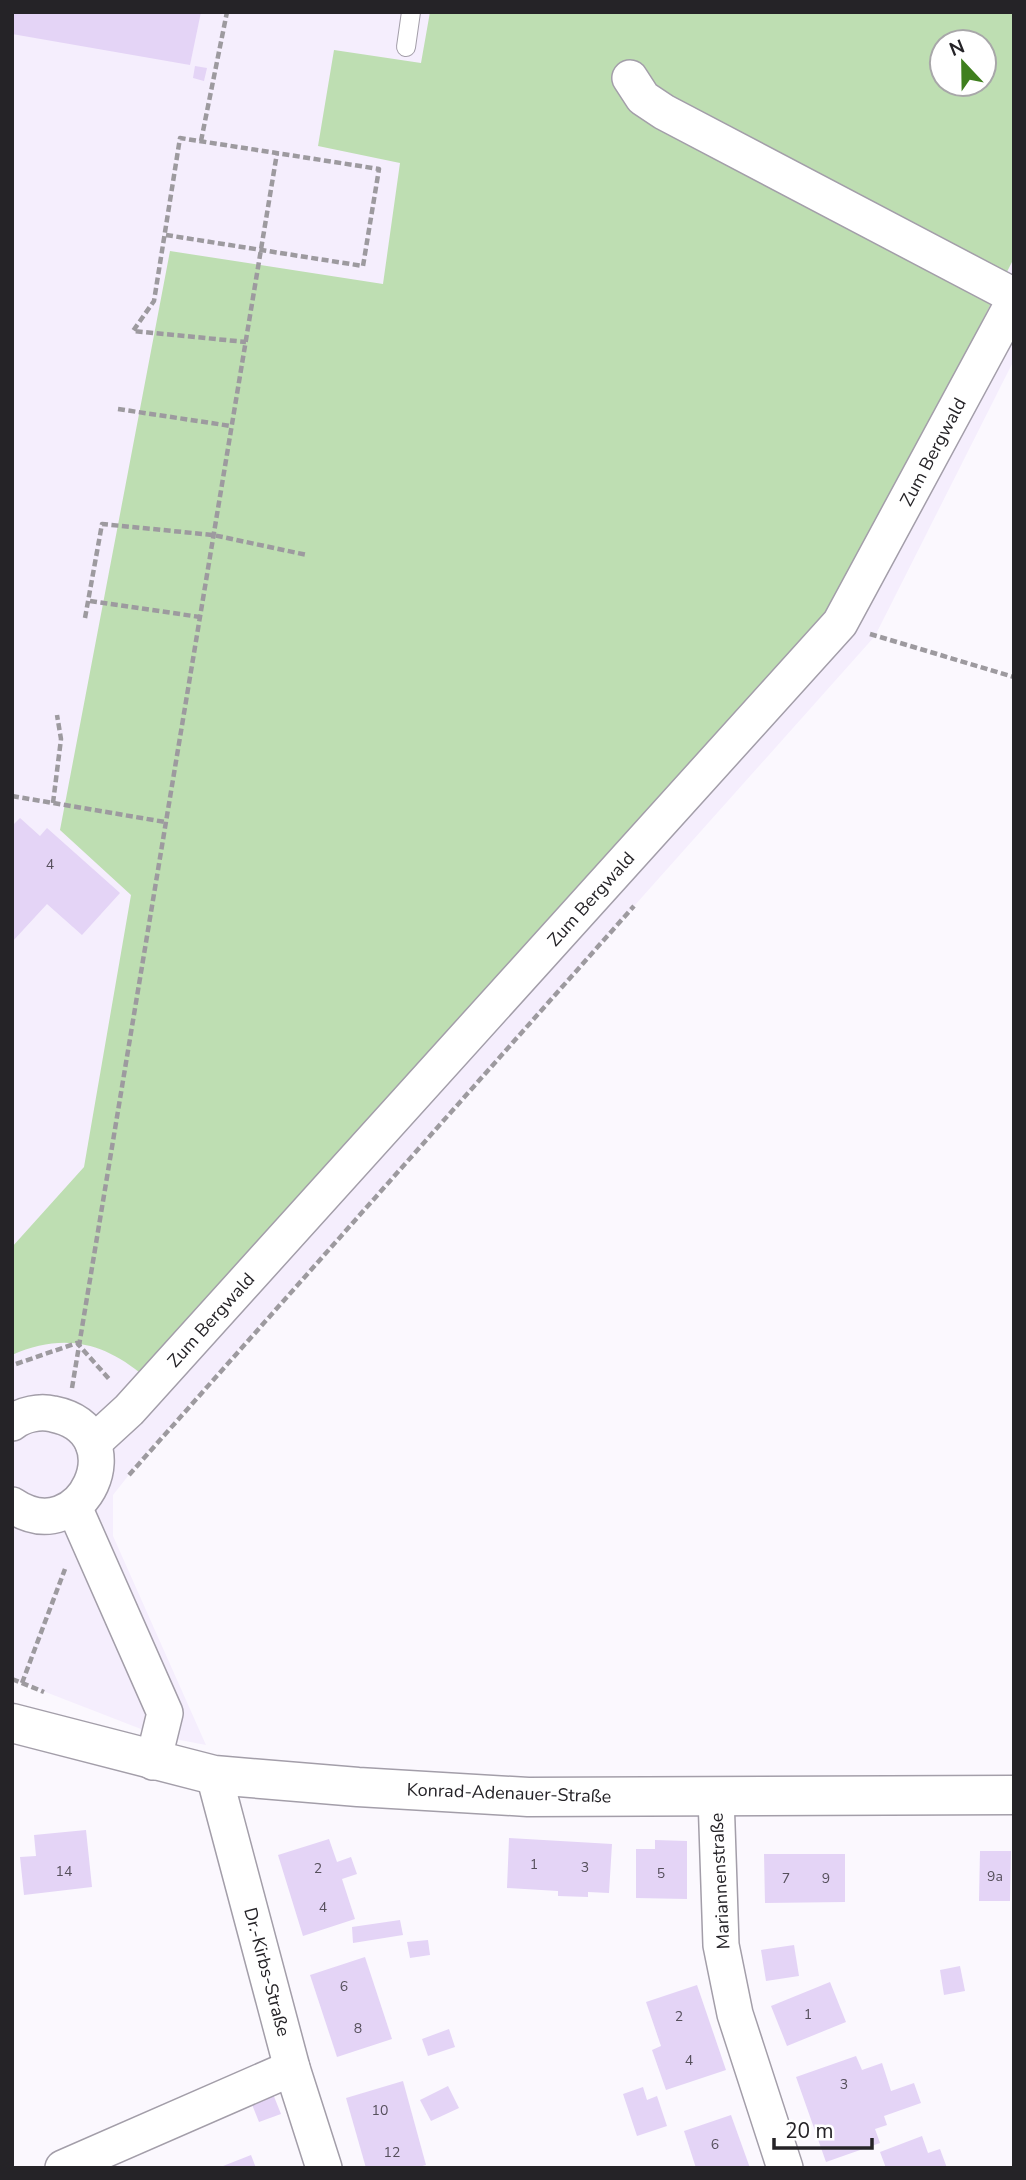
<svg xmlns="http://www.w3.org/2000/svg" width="1026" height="2180" viewBox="0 0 1026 2180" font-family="'Nunito Sans',sans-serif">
<rect width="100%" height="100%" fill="#fbf8fe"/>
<!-- built -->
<path fill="#f5eefd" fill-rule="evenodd" d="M 12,12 L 1014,12 L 1014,360 L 875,636 L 147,1452 L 113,1495 L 113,1536 L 206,1745 L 159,1736 L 12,1679 ZM 942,42 L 984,42 L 984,84 L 942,84 Z"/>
<!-- green -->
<path fill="#bedeb2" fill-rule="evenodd" d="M 430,12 L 1014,12 L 1014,258 L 832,618 L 145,1377 C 103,1341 62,1333 12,1355 L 12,1247 L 84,1167 L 131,895 L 60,830 L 170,251 L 383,284 L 400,163 L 318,146 L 334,50 L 421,63 ZM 942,42 L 984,42 L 984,84 L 942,84 Z"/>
<!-- building -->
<g fill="#e4d4f6">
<polygon points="12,12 201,12 190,65 12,34"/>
<polygon points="195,66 207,68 204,81 193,78"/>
<polygon points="20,818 40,836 47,828 120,893 82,935 47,904 12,942 12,826"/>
<polygon points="86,1830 92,1887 24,1895 20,1857 36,1856 34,1835"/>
<polygon points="509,1838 612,1844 609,1893 588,1892 588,1897 558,1896 558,1891 507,1888"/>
<polygon points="329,1839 337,1862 351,1857 357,1874 342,1879 355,1919 303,1936 278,1855"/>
<polygon points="655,1840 687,1841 687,1899 636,1898 636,1849 655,1849"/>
<polygon points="980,1851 1011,1851 1010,1901 979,1901"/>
<polygon points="764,1854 845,1854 845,1902 765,1903"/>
<polygon points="400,1920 403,1935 353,1943 352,1927"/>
<polygon points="428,1940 430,1955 410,1958 407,1942"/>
<polygon points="794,1945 799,1976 766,1981 761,1950"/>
<polygon points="365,1957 392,2039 337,2057 310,1975"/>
<polygon points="960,1966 965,1991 944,1995 940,1970"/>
<polygon points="830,1982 846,2022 787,2046 771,2006"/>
<polygon points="697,1985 726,2070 666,2090 652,2050 661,2046 646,2002"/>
<polygon points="449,2029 455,2047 428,2056 422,2039"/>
<polygon points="856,2056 862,2070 882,2063 891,2091 914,2083 921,2103 884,2116 887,2125 875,2129 880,2143 826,2162 796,2077"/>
<polygon points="403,2081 426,2165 415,2168 366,2168 346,2098"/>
<polygon points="448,2086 459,2108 431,2121 420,2100"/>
<polygon points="643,2087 647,2100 657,2096 667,2126 637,2136 623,2094"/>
<polygon points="273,2094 281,2114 259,2122 251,2102"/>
<polygon points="731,2115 750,2168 696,2168 684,2131"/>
<polygon points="922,2136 928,2153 940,2149 947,2168 886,2168 880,2152"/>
<polygon points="251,2155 256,2168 218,2168"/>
</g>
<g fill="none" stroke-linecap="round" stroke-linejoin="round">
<!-- service casing -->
<g stroke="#a39ea9" stroke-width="20">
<polyline id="service" points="406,47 411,12"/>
</g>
<!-- minor casing -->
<g stroke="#a39ea9" stroke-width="38">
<g id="minor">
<polyline points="630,78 643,98 664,112 1014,296"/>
<path d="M 12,1423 C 23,1414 40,1411 53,1414 C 138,1431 83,1553 12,1505"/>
<polyline points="93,1443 129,1410 840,623 1014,301"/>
<polyline points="74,1507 165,1713 153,1762"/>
<polyline points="214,1775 292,2068 324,2168"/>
<polyline points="716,1796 721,1945 735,2014 785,2168"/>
<polyline points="63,2168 292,2068"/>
</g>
</g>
<!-- primary casing -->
<g stroke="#a39ea9" stroke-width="41">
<polyline id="primary" points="12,1723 214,1775 358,1787 528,1797 1014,1795"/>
</g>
<!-- path -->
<g stroke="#9d9a9f" stroke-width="4.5" stroke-dasharray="7 3.5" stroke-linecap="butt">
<polyline points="201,141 227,12"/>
<polyline points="166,235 363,266 379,169 180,138 154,301 133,331 246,342"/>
<polyline points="118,409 231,426"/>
<polyline points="90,601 200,617"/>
<polyline points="85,618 102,524 213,535 307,555"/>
<polyline points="870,634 1014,677"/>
<polyline points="12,796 165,822"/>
<polyline points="53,803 61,739 57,715"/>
<polyline points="16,1364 77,1343 110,1380"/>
<polyline points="72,1388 277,153"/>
<polyline points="129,1475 634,906"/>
<polyline points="12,1679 44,1692"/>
<polyline points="22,1683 65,1569"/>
</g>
<!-- service -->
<use href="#service" stroke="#fff" stroke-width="18"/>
<!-- minor -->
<use href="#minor" stroke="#fff" stroke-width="35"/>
<!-- primary -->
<use href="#primary" stroke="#fff" stroke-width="38"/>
</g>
<g text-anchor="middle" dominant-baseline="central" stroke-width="5" stroke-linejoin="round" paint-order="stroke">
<!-- number labels -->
<g font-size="14" fill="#554f5b">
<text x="50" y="864">4</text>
<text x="534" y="1864">1</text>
<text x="585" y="1867">3</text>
<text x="318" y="1868">2</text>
<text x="64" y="1871">14</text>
<text x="661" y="1873">5</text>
<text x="995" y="1876">9a</text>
<text x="786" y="1878">7</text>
<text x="826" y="1878">9</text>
<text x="323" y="1907">4</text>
<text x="344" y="1986">6</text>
<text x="808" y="2014">1</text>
<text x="679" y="2016">2</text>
<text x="358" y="2028">8</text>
<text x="689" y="2060">4</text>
<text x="844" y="2084">3</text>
<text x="380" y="2110">10</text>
<text x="715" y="2144">6</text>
<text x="392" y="2152">12</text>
</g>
<!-- street labels -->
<g font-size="18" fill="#252327" stroke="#fff">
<text transform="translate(933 452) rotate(-62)">Zum Bergwald</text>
<text transform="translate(591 899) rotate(-48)">Zum Bergwald</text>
<text transform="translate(211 1320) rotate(-48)">Zum Bergwald</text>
<text transform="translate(509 1793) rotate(2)">Konrad-Adenauer-Straße</text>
<text transform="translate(720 1881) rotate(-93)">Mariannenstraße</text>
<text transform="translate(267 1972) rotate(75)">Dr.-Kirbs-Straße</text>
</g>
</g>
<!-- border -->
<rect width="1026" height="2180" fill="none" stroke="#252327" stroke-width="28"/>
<!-- north arrow -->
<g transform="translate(963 63) rotate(338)"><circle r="33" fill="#ffffff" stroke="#a8a7a9" stroke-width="2"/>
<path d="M0-5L12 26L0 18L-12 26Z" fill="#3f7f1e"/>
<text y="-10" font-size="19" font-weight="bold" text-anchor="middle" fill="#252327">N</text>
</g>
<!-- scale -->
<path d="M774 2138v10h98v-10" fill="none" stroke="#252327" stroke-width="3.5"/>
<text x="785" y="2138" font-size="21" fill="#252327" stroke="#ffffff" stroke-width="5" paint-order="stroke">20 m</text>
</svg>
